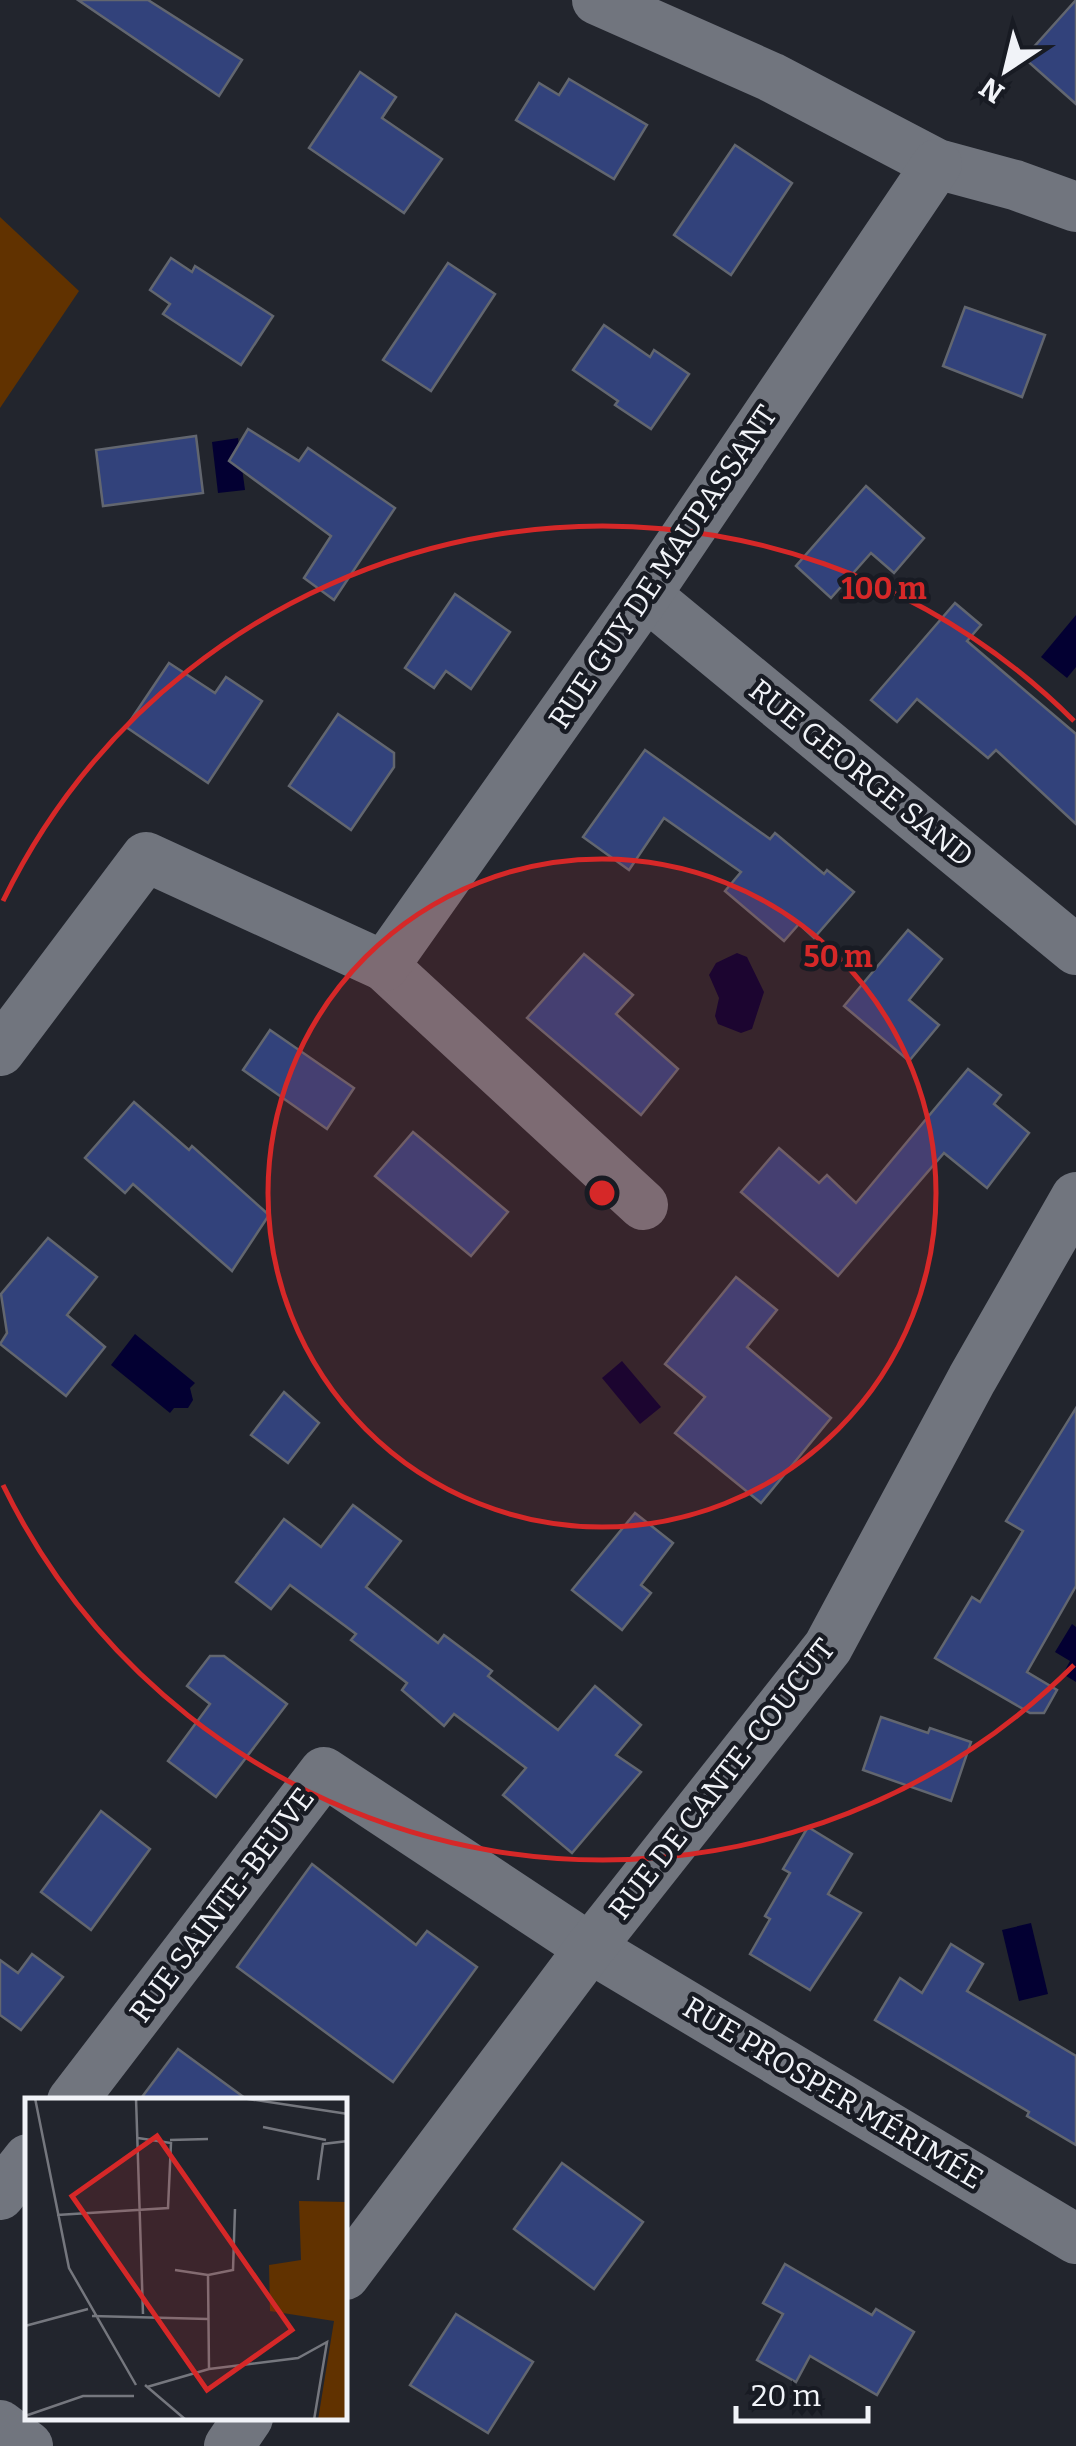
<svg xmlns="http://www.w3.org/2000/svg" width="1076" height="2446" viewBox="0 0 1076 2446" font-family="Bitter,serif">
<rect width="100%" height="100%" fill="#22252d"/>
<!-- green -->
<polygon fill="#613200" points="0,217 79,291 0,408"/>
<!-- water -->
<g fill="#030032">
<polygon points="238,438 245,490 218,493 212,442"/>
<polygon points="1076,615 1076,667 1067,678 1041,657"/>
<polygon points="737,953 747,957 764,992 752,1029 741,1033 718,1024 715,1016 719,998 709,975 716,963"/>
<polygon points="135,1334 195,1383 190,1388 193,1400 188,1408 174,1408 170,1413 111,1365"/>
<polygon points="622,1361 661,1407 640,1424 602,1378"/>
<polygon points="1072,1624 1076,1627 1076,1682 1063,1674 1070,1661 1055,1652"/>
<polygon points="1031,1923 1048,1994 1019,2001 1002,1930"/>
</g>
<!-- building -->
<g fill="#32427b" stroke="#62666f" stroke-width="2.5">
<polygon points="78,0 148,0 242,60 219,96"/>
<polygon points="1076,0 1076,104 1024,58"/>
<polygon points="360,72 396,97 382,118 442,159 404,213 309,148"/>
<polygon points="569,79 647,125 614,179 516,120 539,83 559,95"/>
<polygon points="735,145 792,183 731,275 674,235"/>
<polygon points="171,258 192,272 195,266 273,316 241,365 163,314 170,304 150,290"/>
<polygon points="448,263 495,294 431,391 383,360"/>
<polygon points="965,307 1045,335 1022,397 943,366"/>
<polygon points="604,325 650,357 654,350 689,374 651,429 615,405 618,401 573,370"/>
<polygon points="248,429 299,461 308,448 395,508 334,600 304,578 331,536 229,461"/>
<polygon points="196,436 203,493 103,506 96,450"/>
<polygon points="866,486 924,538 894,573 871,553 831,598 796,566"/>
<polygon points="455,594 510,632 471,689 446,671 434,688 405,668"/>
<polygon points="955,603 981,625 967,641 1076,734 1076,824 996,750 988,758 917,699 897,722 871,700"/>
<polygon points="169,663 215,693 226,677 262,701 208,783 126,727"/>
<polygon points="338,714 394,753 394,767 351,830 289,786"/>
<polygon points="645,750 770,839 775,833 824,874 827,870 854,892 814,938 799,924 784,941 725,891 741,872 664,818 629,870 583,837"/>
<polygon points="908,930 942,959 909,1000 939,1025 909,1061 844,1006"/>
<polygon points="584,954 633,995 616,1014 678,1069 641,1115 527,1018"/>
<polygon points="270,1030 354,1088 327,1129 243,1070"/>
<polygon points="968,1069 1001,1095 994,1104 1029,1133 987,1188 944,1153 838,1276 741,1192 779,1148 819,1183 827,1175 856,1203"/>
<polygon points="134,1102 189,1150 192,1146 269,1215 232,1271 133,1184 125,1193 85,1158"/>
<polygon points="413,1132 508,1212 471,1256 375,1176"/>
<polygon points="48,1238 97,1277 67,1315 105,1347 66,1396 0,1344 7,1333 1,1294"/>
<polygon points="736,1277 777,1310 747,1347 831,1418 761,1503 675,1433 705,1397 665,1364"/>
<polygon points="284,1392 319,1423 288,1463 251,1435"/>
<polygon points="1076,1408 1076,1586 1027,1672 1057,1690 1044,1713 1030,1713 935,1658 972,1597 980,1602 1023,1531 1006,1521"/>
<polygon points="353,1505 401,1541 366,1587 438,1643 444,1635 492,1671 488,1676 558,1730 595,1686 641,1725 616,1755 641,1772 572,1853 503,1795 526,1768 454,1714 444,1726 402,1690 407,1683 351,1640 356,1634 290,1585 271,1609 236,1582 284,1519 321,1547"/>
<polygon points="635,1513 673,1543 641,1585 651,1593 622,1630 572,1590"/>
<polygon points="210,1656 224,1656 287,1704 216,1797 168,1761 210,1704 187,1686"/>
<polygon points="881,1717 928,1733 930,1728 971,1742 951,1801 863,1770"/>
<polygon points="101,1811 150,1849 91,1930 41,1892"/>
<polygon points="808,1827 852,1854 828,1894 861,1913 810,1990 750,1954 770,1919 765,1916 790,1873 783,1869"/>
<polygon points="312,1864 416,1945 427,1931 477,1967 393,2082 237,1967"/>
<polygon points="951,1944 983,1964 967,1991 1076,2056 1076,2145 1027,2116 1029,2112 875,2020 900,1978 922,1993"/>
<polygon points="32,1954 63,1977 21,2030 0,2015 0,1960 18,1973"/>
<polygon points="178,2049 249,2101 139,2101"/>
<polygon points="562,2163 643,2222 594,2289 514,2229"/>
<polygon points="785,2264 872,2315 876,2309 914,2332 877,2395 810,2356 796,2382 757,2360 783,2314 763,2303"/>
<polygon points="456,2314 533,2362 488,2433 410,2385"/>
</g>
<g fill="none" stroke-linecap="round" stroke-linejoin="round">
<!-- minor -->
<g stroke="#71757e" stroke-width="50">
<polyline points="597,0 771,77 937,164 1015,185 1076,207"/>
<polyline points="646,595 1076,950"/>
<polyline points="384,966 643,1205"/>
<polyline points="0,1051 146,857 384,966 646,595 937,164"/>
<polyline points="72,2101 324,1772 590,1948 1076,2239"/>
<polyline points="0,2195 28,2159"/>
<polyline points="345,2275 590,1948 828,1647 972,1379 1076,1197"/>
<polyline points="0,2425 28,2446"/>
<polyline points="229,2446 248,2418"/>
</g>
</g>
<!-- distance rings -->
<circle cx="602" cy="1193" r="334" fill="#d62828" fill-opacity=".12"/>
<g fill="none" stroke="#d62828" stroke-width="5">
<circle cx="602" cy="1193" r="334"/>
<path d="M1074 1665A667 667 0 0 1 3 1485M3 901A667 667 0 0 1 1074 721"/>
</g>
<g text-anchor="middle" dominant-baseline="central" stroke-width="9" stroke-linejoin="round" paint-order="stroke">
<!-- street labels -->
<g font-size="30" fill="#f1f3f8" stroke="#181b23">
<text transform="translate(663 567) rotate(-56)">RUE GUY DE MAUPASSANT</text>
<text transform="translate(861 773) rotate(39)">RUE GEORGE SAND</text>
<text transform="translate(722 1779) rotate(-52)">RUE DE CANTE-COUCUT</text>
<text transform="translate(222 1905) rotate(-53)">RUE SAINTE-BEUVE</text>
<text transform="translate(833 2093) rotate(31)">RUE PROSPER MÉRIMÉE</text>
</g>
</g>
<!-- overview -->
<g transform="translate(25 2098)">
<rect width="322" height="322" fill="#22252d"/>
<path d="M 274,103 L 322,104 L 322,322 L 293,322 L 309,223 L 245,213 L 244,167 L 276,162 Z" fill="#613200"/>
<path fill="none" stroke="#75777e" stroke-width="2.5" d="M 10,0 L 44,170 L 111,287M 111,0 L 118,216M 217,0 L 323,16M 238,29 L 301,42M 145,42 L 183,41M 293,82 L 298,46 L 323,43M 32,117 L 143,110 L 146,45 L 113,40M 150,172 L 183,177M 67,218 L 183,221M 0,228 L 63,211M 184,271 L 183,177 L 208,172 L 210,111M 120,287 L 161,322M 122,289 L 184,271 L 273,260 L 302,244 L 289,322M 0,318 L 58,298 L 109,298"/>
<path fill="#d62828" fill-opacity="0.15" stroke="#d62828" stroke-width="5" d="M 132,38 L 267,232 L 182,292 L 47,98 Z"/>
<rect width="322" height="322" fill="none" stroke="#f1f3f8" stroke-width="5"/>
</g>
<circle cx="602" cy="1193" r="15" fill="#d62828" stroke="#181b23" stroke-width="5"/>
<g font-size="30" text-anchor="middle" font-weight="bold" fill="#d62828" stroke="#181b23" stroke-width="9" stroke-linejoin="round" paint-order="stroke">
<text x="884" y="599">100 m</text>
<text x="838" y="967">50 m</text>
</g>
<!-- north arrow -->
<g transform="translate(1006 70) rotate(215)" stroke="#181b23" stroke-width="8" paint-order="stroke">
<path d="M0-8L18 38L0 25L-18 38Z" fill="#f1f3f8"/>
<text y="-15" font-size="28" font-weight="bold" text-anchor="middle" fill="#f1f3f8">N</text>
</g>
<!-- scale -->
<path d="M736 2406v15h132v-15" fill="none" stroke="#f1f3f8" stroke-width="5"/>
<text x="751" y="2406" font-size="30" fill="#f1f3f8" stroke="#181b23" stroke-width="8" paint-order="stroke">20 m</text>
</svg>
